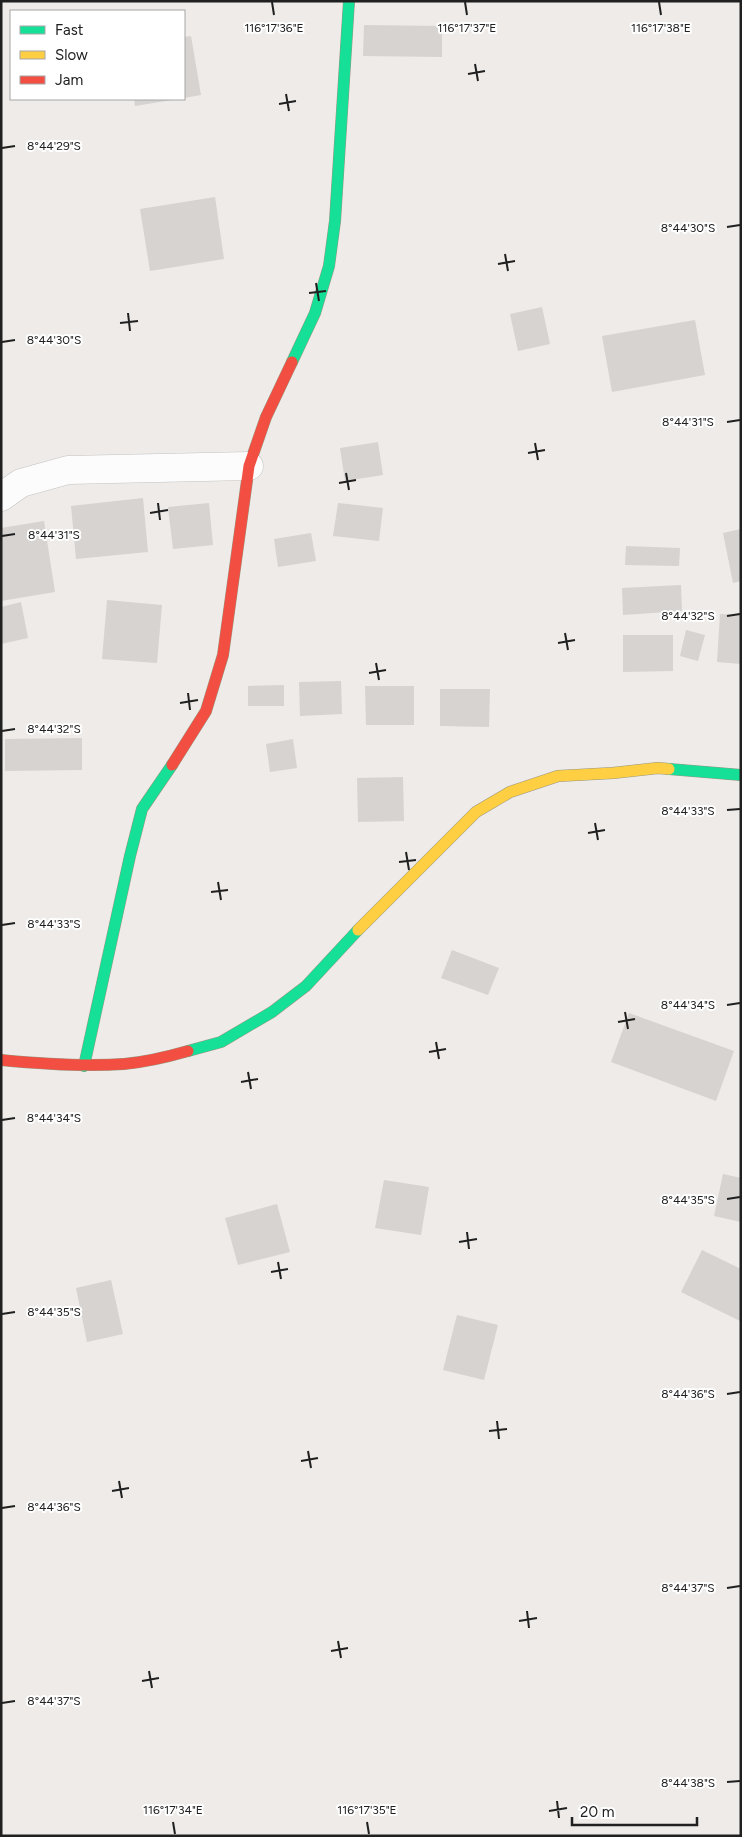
<svg xmlns="http://www.w3.org/2000/svg" width="742" height="1837" viewBox="0 0 742 1837" font-family="Figtree,sans-serif">
<rect width="100%" height="100%" fill="#eeebe8"/>
<!-- building -->
<g fill="#d6d3d1">
<polygon points="364,25 442,26 442,57 363,56"/>
<polygon points="191,36 201,95 184,98 184,37"/>
<polygon points="134,99 172,99 172,100 135,106"/>
<polygon points="215,197 224,259 150,271 140,209"/>
<polygon points="542,307 550,344 518,351 510,314"/>
<polygon points="695,320 705,375 612,392 602,336"/>
<polygon points="378,442 383,475 345,481 340,448"/>
<polygon points="143,498 148,552 76,559 71,506"/>
<polygon points="209,503 213,545 173,549 168,507"/>
<polygon points="338,503 383,508 379,541 333,536"/>
<polygon points="44,521 55,592 1,601 1,528"/>
<polygon points="741,529 741,581 733,583 723,533"/>
<polygon points="311,533 316,561 278,567 274,539"/>
<polygon points="626,546 680,548 679,566 625,565"/>
<polygon points="681,585 682,611 623,615 622,588"/>
<polygon points="107,600 162,605 157,663 102,659"/>
<polygon points="21,602 28,638 1,644 1,607"/>
<polygon points="720,614 741,615 741,664 717,662"/>
<polygon points="686,630 705,635 698,661 680,656"/>
<polygon points="623,635 673,635 673,671 623,672"/>
<polygon points="341,681 342,714 300,716 299,682"/>
<polygon points="284,685 284,706 248,706 248,686"/>
<polygon points="365,686 414,686 414,725 366,725"/>
<polygon points="440,689 490,689 489,727 440,726"/>
<polygon points="82,738 82,770 5,771 5,739"/>
<polygon points="293,739 297,768 270,772 266,744"/>
<polygon points="403,777 404,821 358,822 357,778"/>
<polygon points="452,950 499,968 488,995 441,978"/>
<polygon points="629,1013 734,1051 716,1101 611,1062"/>
<polygon points="723,1174 741,1178 741,1222 714,1216"/>
<polygon points="384,1180 429,1187 421,1235 375,1228"/>
<polygon points="277,1204 290,1252 238,1265 225,1218"/>
<polygon points="702,1250 741,1269 740,1321 681,1292"/>
<polygon points="111,1280 123,1334 87,1342 76,1288"/>
<polygon points="457,1315 498,1325 484,1380 443,1370"/>
</g>
<g fill="none" stroke-linecap="round" stroke-linejoin="round">
<!-- street casing -->
<g stroke="#c4c2c1" stroke-width="29">
<polyline id="street" points="1,497 21,483 68,470 249,466"/>
</g>
<!-- fast casing -->
<g stroke="#99967f" stroke-width="12">
<g id="fast">
<polyline points="292,362 315,313 329,266 335,221 349,1"/>
<polyline points="669,769 741,775"/>
<polyline points="188,1051 221,1042 272,1012 306,986 358,930"/>
<polyline points="84,1066 130,856 142,809 172,765"/>
</g>
</g>
<!-- slow casing -->
<g stroke="#99967f" stroke-width="12">
<polyline id="slow" points="358,930 476,812 510,792 558,776 613,773 658,768 669,769"/>
</g>
<!-- jam casing -->
<g stroke="#99967f" stroke-width="12">
<g id="jam">
<polyline points="172,765 206,711 223,655 249,466 266,417 292,362"/>
<path d="M 1,1060 C 42,1064 83,1067 124,1064 C 146,1062 167,1057 188,1051"/>
</g>
</g>
<!-- street -->
<use href="#street" stroke="#fcfcfc" stroke-width="28"/>
<!-- fast -->
<use href="#fast" stroke="#16e098" stroke-width="11"/>
<!-- slow -->
<use href="#slow" stroke="#ffcf43" stroke-width="11"/>
<!-- jam -->
<use href="#jam" stroke="#f24e42" stroke-width="11"/>
</g>
<!-- ticks -->
<path fill="none" stroke="#202020" stroke-width="2" d="M 272,2 L 274,15M 465,2 L 467,15M 659,2 L 661,15M 475,64 L 478,81M 468,74 L 485,71M 286,94 L 289,111M 279,104 L 296,101M 2,148 L 15,146M 727,227 L 740,225M 505,254 L 508,271M 498,264 L 515,261M 316,283 L 319,301M 309,293 L 326,291M 128,313 L 130,331M 120,323 L 138,321M 2,342 L 15,340M 727,422 L 740,420M 535,443 L 538,460M 528,453 L 545,450M 346,473 L 349,490M 339,483 L 356,480M 158,503 L 160,520M 150,513 L 168,510M 2,536 L 15,534M 727,616 L 740,614M 565,633 L 568,650M 558,643 L 575,640M 376,663 L 379,680M 369,673 L 386,670M 188,693 L 190,710M 180,703 L 198,700M 2,731 L 15,729M 727,810 L 740,809M 595,823 L 598,840M 588,833 L 605,830M 406,852 L 409,870M 399,862 L 416,860M 218,882 L 221,900M 211,892 L 228,890M 2,925 L 15,923M 727,1005 L 740,1003M 625,1012 L 628,1029M 618,1022 L 635,1019M 436,1042 L 439,1059M 429,1052 L 446,1049M 248,1072 L 251,1089M 241,1082 L 258,1079M 2,1120 L 15,1118M 727,1199 L 740,1197M 467,1232 L 469,1249M 459,1242 L 477,1239M 278,1262 L 281,1279M 271,1272 L 288,1269M 2,1314 L 15,1312M 727,1394 L 740,1392M 497,1421 L 499,1439M 489,1431 L 507,1429M 308,1451 L 311,1468M 301,1461 L 318,1458M 119,1481 L 122,1498M 112,1491 L 129,1488M 2,1508 L 15,1506M 727,1588 L 740,1586M 527,1611 L 529,1628M 519,1621 L 537,1618M 338,1641 L 341,1658M 331,1651 L 348,1648M 149,1671 L 152,1688M 142,1681 L 159,1678M 2,1703 L 15,1701M 727,1782 L 740,1781M 557,1801 L 559,1818M 549,1811 L 567,1808M 173,1822 L 175,1834M 367,1822 L 369,1834"/>
<g font-size="12" text-anchor="middle" fill="#202020" stroke="#fff" stroke-width="4" stroke-linejoin="round" paint-order="stroke">
<text x="274" y="32">116°17'36"E</text>
<text x="661" y="32">116°17'38"E</text>
<text x="467" y="32">116°17'37"E</text>
<text x="54" y="150">8°44'29"S</text>
<text x="688" y="232">8°44'30"S</text>
<text x="54" y="344">8°44'30"S</text>
<text x="688" y="426">8°44'31"S</text>
<text x="54" y="539">8°44'31"S</text>
<text x="688" y="620">8°44'32"S</text>
<text x="54" y="733">8°44'32"S</text>
<text x="688" y="815">8°44'33"S</text>
<text x="54" y="928">8°44'33"S</text>
<text x="688" y="1009">8°44'34"S</text>
<text x="54" y="1122">8°44'34"S</text>
<text x="688" y="1204">8°44'35"S</text>
<text x="54" y="1316">8°44'35"S</text>
<text x="688" y="1398">8°44'36"S</text>
<text x="54" y="1511">8°44'36"S</text>
<text x="688" y="1592">8°44'37"S</text>
<text x="54" y="1705">8°44'37"S</text>
<text x="688" y="1787">8°44'38"S</text>
<text x="173" y="1814">116°17'34"E</text>
<text x="367" y="1814">116°17'35"E</text>
</g>
<!-- border -->
<rect width="742" height="1837" fill="none" stroke="#202020" stroke-width="5"/>
<!-- legend -->
<rect x="10" y="10" width="175" height="90" fill="#ffffff" stroke="#a6a6a6"/>
<rect x="20" y="26" width="25" height="8" fill="#16e098" stroke="#a6a6a6"/>
<text x="55" y="35" font-size="15" fill="#202020">Fast</text>
<rect x="20" y="51" width="25" height="8" fill="#ffcf43" stroke="#a6a6a6"/>
<text x="55" y="60" font-size="15" fill="#202020">Slow</text>
<rect x="20" y="76" width="25" height="8" fill="#f24e42" stroke="#a6a6a6"/>
<text x="55" y="85" font-size="15" fill="#202020">Jam</text>
<!-- scale -->
<path d="M572 1817v8h125v-8" fill="none" stroke="#202020" stroke-width="2.5"/>
<text x="580" y="1817" font-size="15" fill="#202020" stroke="#ffffff" stroke-width="4" paint-order="stroke">20 m</text>
</svg>
